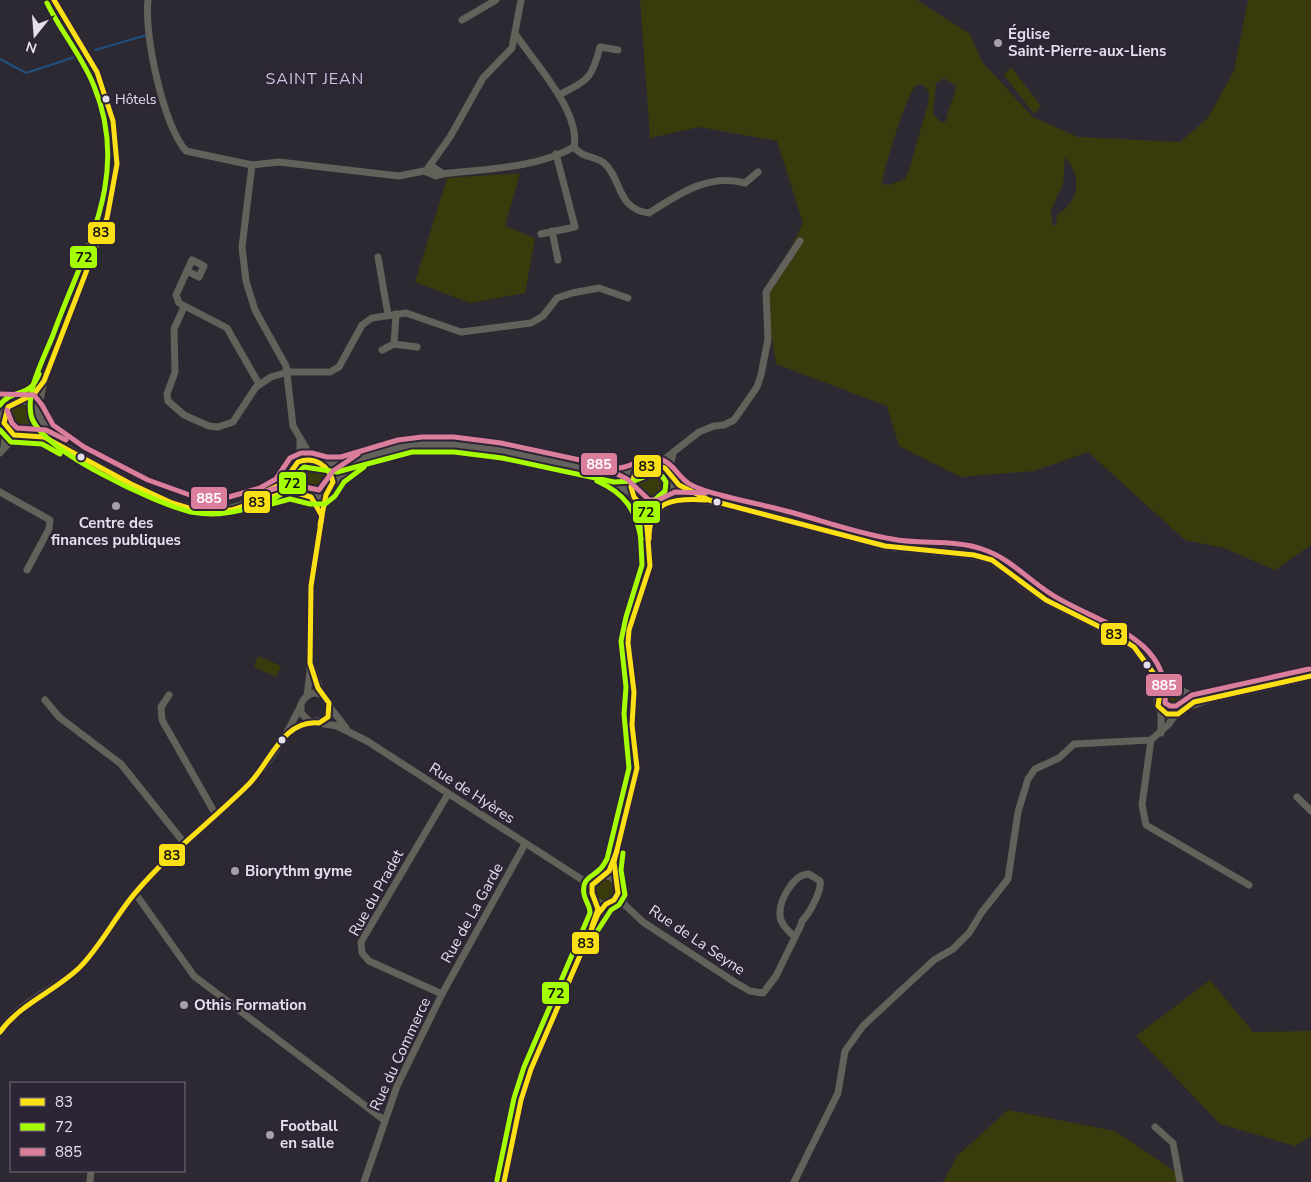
<svg xmlns="http://www.w3.org/2000/svg" width="1311" height="1182" viewBox="0 0 1311 1182" font-family="'Nunito Sans',sans-serif">
<rect width="100%" height="100%" fill="#2d2932"/>
<!-- green -->
<g fill="#393b0d" fill-rule="evenodd">
<path d="M 640,0 L 917,0 L 970,34 L 982,62 L 1033,117 L 1078,137 L 1180,142 L 1208,118 L 1234,71 L 1248,0 L 1311,0 L 1311,545 L 1275,570 L 1224,548 L 1185,540 L 1088,452 L 1034,471 L 961,477 L 899,446 L 887,406 L 776,364 L 766,298 L 803,223 L 777,141 L 699,127 L 650,138 ZM 944,78 L 956,86 C 954,100 948,106 946,121 L 942,123 L 933,114 L 936,83 ZM 916,85 L 923,85 L 929,92 L 928,104 L 909,170 L 905,179 L 889,185 L 882,184 C 885,165 905,99 916,85 ZM 1065,157 C 1083,177 1079,201 1057,215 L 1056,225 L 1053,225 L 1051,210 L 1063,184 Z"/>
<polygon points="1011,67 1041,106 1034,114 1004,75"/>
<polygon points="520,173 505,226 535,238 525,293 470,303 415,282 447,178"/>
<circle cx="22" cy="418" r="18"/>
<polygon points="307,459 331,473 326,495 296,491 289,473"/>
<circle cx="653" cy="486" r="22"/>
<polygon points="258,656 281,666 276,677 254,667"/>
<circle cx="1172" cy="701" r="14"/>
<circle cx="605" cy="890" r="14"/>
<polygon points="1210,980 1253,1032 1311,1031 1311,1136 1295,1146 1220,1124 1136,1036"/>
<polygon points="1008,1110 1115,1131 1182,1176 1179,1182 943,1182 957,1156"/>
</g>
<g fill="none" stroke-linecap="round" stroke-linejoin="round">
<!-- stream -->
<g stroke="#21507e" stroke-width="2">
<polyline points="95,50 147,35"/>
<polyline points="0,59 26,73 81,55"/>
</g>
<!-- minor -->
<g stroke="#62615a" stroke-width="7">
<path d="M 148,0 C 144,35 163,124 186,151 L 252,165 L 242,247 L 246,281 L 255,310 L 286,366 L 293,426 L 313,460"/>
<polyline points="462,20 496,0"/>
<path d="M 516,35 C 534,62 581,112 574,147 C 584,159 593,155 604,163 C 622,178 616,209 649,213 C 679,194 708,173 745,183 L 758,172"/>
<path d="M 559,95 C 588,80 592,79 600,47 L 618,50"/>
<polyline points="252,165 279,162 399,176 424,171 436,176 443,174 430,165"/>
<polyline points="428,168 450,137 483,78 512,48 521,0"/>
<path d="M 443,174 C 484,169 538,168 574,147"/>
<polyline points="552,231 558,260"/>
<polyline points="541,234 575,227 556,154"/>
<polyline points="378,257 388,315"/>
<polyline points="187,271 199,277 204,266 192,260 176,295 179,303 227,328 259,384"/>
<polyline points="184,307 174,329 175,372 167,394 168,401 184,415 209,426 218,427 233,422 256,387 271,377 288,372 330,372 339,367 362,325 372,318 406,313 461,332 531,323 543,316 557,298 572,293 599,288 628,298"/>
<polyline points="394,344 396,314"/>
<polyline points="382,350 394,344 417,347"/>
<polyline points="25,401 35,395 40,388"/>
<polyline points="38,410 44,381 59,340 107,218 117,164 113,121 97,72 54,0"/>
<polyline points="4,447 6,427"/>
<polyline points="0,453 10,442 20,436"/>
<polyline points="297,462 300,453 300,441"/>
<polyline points="657,465 699,432 714,426 724,425 734,420 757,387 761,375 768,339 766,292 800,241"/>
<polyline points="669,472 673,453"/>
<polyline points="0,492 50,520 49,529 27,570"/>
<polyline points="648,527 656,508"/>
<polyline points="312,667 322,695"/>
<polyline points="169,695 161,707 162,720 216,815"/>
<polyline points="307,696 310,672 311,586 326,495"/>
<polyline points="45,700 59,717 121,764 185,844"/>
<polyline points="330,707 346,728"/>
<polyline points="319,723 337,726 367,741 581,879 591,889"/>
<polyline points="1161,733 1161,710"/>
<polyline points="284,738 296,727 310,722"/>
<polyline points="1151,740 1142,805 1146,825 1249,885"/>
<polyline points="1297,797 1311,811"/>
<circle cx="605" cy="890" r="14"/>
<polyline points="615,881 614,862 637,768 632,725 634,692 628,643 629,630 650,566 647,527 640,504"/>
<polyline points="135,893 194,976 384,1120"/>
<polyline points="614,900 625,905 618,893"/>
<path d="M 625,905 L 643,922 L 736,983 L 750,991 L 763,993 L 776,976 L 801,925 L 802,921 C 809,914 822,891 820,881 L 809,874 C 793,874 779,901 780,915 C 780,923 789,932 795,937"/>
<polyline points="442,994 369,961 362,953 361,942 448,794"/>
<path d="M 0,1032 C 20,1000 53,991 80,967 C 101,944 116,915 137,891 C 171,852 214,821 249,784 C 268,764 286,736 298,711 C 301,707 301,701 305,698 C 320,683 339,706 324,720 L 310,722 L 301,713 L 301,705"/>
<polyline points="1155,1127 1173,1143 1180,1182"/>
<polyline points="90,1182 91,1171"/>
<polyline points="364,1182 397,1086 442,994 525,844"/>
<polyline points="504,1182 521,1100 531,1069 598,914 606,904"/>
<polyline points="794,1182 838,1093 845,1051 863,1026 893,998 934,960 953,949 969,933 982,912 1008,879 1018,812 1028,779 1035,769 1059,758 1074,744 1151,740 1169,724 1175,715"/>
</g>
<!-- major -->
<g stroke="#63625c" stroke-width="9">
<circle cx="22" cy="418" r="18"/>
<polyline points="40,419 47,429 61,441"/>
<path d="M 30,434 L 44,437 C 92,459 166,515 218,511 C 246,509 269,491 296,491"/>
<path d="M 307,459 L 325,465 L 333,477 L 329,491 L 322,497 C 309,499 295,494 289,482 C 287,469 295,461 307,459 Z"/>
<circle cx="653" cy="486" r="22"/>
<path d="M 325,465 C 360,465 390,443 425,444 C 457,444 491,449 523,455 C 559,462 598,480 635,473"/>
<polyline points="606,476 631,492"/>
<polyline points="673,480 685,490 701,497"/>
<polyline points="333,482 356,463"/>
<polyline points="264,493 280,485 288,477"/>
<polyline points="668,502 683,499 709,500 772,515 885,546 974,555 992,560 1046,600 1116,635 1134,647 1172,687"/>
<circle cx="1172" cy="701" r="14"/>
<polyline points="1183,693 1193,696 1207,694"/>
<polyline points="1184,707 1211,698 1311,676"/>
</g>
<!-- bus-1 casing -->
<g stroke="#2d2536" stroke-width="9">
<g id="bus-1">
<path d="M 260,494 L 282,484 L 298,462 C 314,456 329,465 333,482 L 326,495 L 320,525"/>
<path d="M 649,539 C 649,500 673,498 706,500"/>
<polyline points="592,926 598,909 592,893 592,885 609,871 617,851"/>
<path d="M 0,1032 C 21,1003 54,992 79,968 C 101,946 116,915 136,892 C 170,852 212,821 249,784 C 270,763 283,719 319,723 L 328,717 L 329,703 L 318,688 L 310,663 L 311,586 L 322,516 L 311,497 L 290,491 L 232,510 L 195,510 L 172,503 L 131,484 L 44,437 L 14,435 L 4,423 L 8,407 L 34,394 L 44,381 L 107,218 L 117,164 L 113,121 L 97,72 L 54,0"/>
<polyline points="504,1182 521,1100 531,1069 598,914 606,904 614,900 618,893 614,862 637,768 632,725 634,692 628,643 629,630 650,566 647,527 640,504 634,497 631,487 635,473 644,466 657,465 665,468 679,485 709,500 885,546 974,555 992,560 1046,600 1116,635 1134,647 1157,678 1160,693 1158,706 1167,714 1178,714 1194,702 1311,676"/>
</g>
</g>
<!-- bus-2 casing -->
<g stroke="#2d2536" stroke-width="9">
<g id="bus-2">
<path d="M 47,3 C 61,32 82,56 94,86 C 132,178 83,251 53,335 C 44,358 26,390 31,415 C 38,450 157,504 191,512 C 203,514 213,515 225,513 C 245,510 274,503 288,488 C 295,482 296,472 304,467 L 337,472 L 412,452 L 454,452 L 502,458 L 614,482 L 634,481 L 654,473 L 662,476 L 666,482 L 665,491 L 650,504 L 640,525 L 642,565 L 626,617 L 621,641 L 626,687 L 624,714 L 629,768 L 607,859 C 605,862 603,867 600,869 C 593,877 581,878 584,894 C 585,901 590,905 590,913 L 524,1067 L 514,1098 L 497,1180"/>
<path d="M 0,405 C 12,388 30,399 39,374"/>
<polyline points="0,430 11,442 42,444 60,454"/>
<path d="M 597,481 C 624,493 636,509 641,539"/>
<polyline points="264,506 290,499 310,504 325,504 335,496 344,482 364,467"/>
<polyline points="598,930 611,910 619,905 625,895 621,870 623,853"/>
</g>
</g>
<!-- bus-3 casing -->
<g stroke="#2d2536" stroke-width="9">
<g id="bus-3">
<path d="M 0,394 L 34,395 L 42,405 L 53,425 L 84,447 L 148,480 L 201,499 L 229,497 L 260,488 L 276,479 L 290,458 L 301,453 L 312,453 L 327,457 L 341,457 L 398,440 L 422,437 L 454,437 L 501,443 L 617,468 C 632,468 642,456 656,458 C 671,460 677,475 688,483 C 697,489 709,492 720,495 C 742,501 764,505 786,511 C 821,520 856,533 892,539 C 921,545 953,539 982,549 C 1010,558 1027,579 1051,594 C 1095,623 1171,635 1165,703 L 1170,706 L 1176,706 L 1192,695 L 1309,669"/>
<polyline points="7,410 12,423 17,428 46,430 66,440"/>
<polyline points="603,467 627,479 649,500 658,500 675,492 706,493"/>
<polyline points="260,493 290,484 319,490 333,471 358,454"/>
</g>
</g>
<!-- bus-1 -->
<use href="#bus-1" stroke="#fce016" stroke-width="5"/>
<!-- bus-2 -->
<use href="#bus-2" stroke="#a6ff00" stroke-width="5"/>
<!-- bus-3 -->
<use href="#bus-3" stroke="#da7e9b" stroke-width="5"/>
</g>
<!-- markers -->
<g fill="#a59faa" stroke="#2d2536" stroke-width="2">
<circle cx="998" cy="43" r="5"/>
<circle cx="116" cy="506" r="5"/>
<circle cx="235" cy="871" r="5"/>
<circle cx="184" cy="1005" r="5"/>
<circle cx="270" cy="1135" r="5"/>
</g>
<g fill="#e5dfeb" stroke="#2d2536" stroke-width="2">
<circle cx="106" cy="99" r="4.5"/>
<circle cx="81" cy="457" r="4.5"/>
<circle cx="717" cy="502" r="4.5"/>
<circle cx="1147" cy="665" r="4.5"/>
<circle cx="282" cy="740" r="4.5"/>
</g>
<g text-anchor="middle" dominant-baseline="central" stroke-width="5" stroke-linejoin="round" paint-order="stroke">
<!-- bus labels -->
<g font-size="14" fill="#e5dfeb" stroke="#2d2536" text-anchor="start">
<text x="115" y="99">Hôtels</text>
</g>
<!-- poi labels -->
<g font-size="15" font-weight="bold" fill="#e5dfeb" stroke="#2d2536" text-anchor="start">
<text x="1008" y="34">Église<tspan x="1008" dy="17">Saint-Pierre-aux-Liens</tspan></text>
<text x="116" y="523" text-anchor="middle">Centre des<tspan x="116" dy="17">finances publiques</tspan></text>
<text x="245" y="871">Biorythm gyme</text>
<text x="194" y="1005">Othis Formation</text>
<text x="280" y="1126">Football<tspan x="280" dy="17">en salle</tspan></text>
</g>
<!-- street labels -->
<g font-size="15" fill="#e5dfeb" stroke="#2d2536">
<text transform="translate(472 793) rotate(33)">Rue de Hyères</text>
<text transform="translate(376 893) rotate(-61)">Rue du Pradet</text>
<text transform="translate(472 913) rotate(-61)">Rue de La Garde</text>
<text transform="translate(697 940) rotate(34)">Rue de La Seyne</text>
<text transform="translate(400 1054) rotate(-65)">Rue du Commerce</text>
</g>
<!-- neighbourhood labels -->
<g font-size="16" letter-spacing="1" fill="#cec3da" stroke="#2d2536">
<text x="315" y="79">SAINT JEAN</text>
</g>
</g>
<g stroke="#2d2536" stroke-width="2">
<rect x="87" y="221" width="29" height="24" rx="5" fill="#fce016"/>
<rect x="69" y="245" width="29" height="24" rx="5" fill="#a6ff00"/>
<rect x="580" y="452" width="38" height="24" rx="5" fill="#da7e9b"/>
<rect x="633" y="454" width="29" height="24" rx="5" fill="#fce016"/>
<rect x="278" y="471" width="29" height="24" rx="5" fill="#a6ff00"/>
<rect x="190" y="486" width="38" height="24" rx="5" fill="#da7e9b"/>
<rect x="243" y="490" width="28" height="24" rx="5" fill="#fce016"/>
<rect x="632" y="500" width="29" height="24" rx="5" fill="#a6ff00"/>
<rect x="1100" y="622" width="28" height="24" rx="5" fill="#fce016"/>
<rect x="1145" y="673" width="38" height="24" rx="5" fill="#da7e9b"/>
<rect x="158" y="843" width="28" height="24" rx="5" fill="#fce016"/>
<rect x="571" y="931" width="29" height="24" rx="5" fill="#fce016"/>
<rect x="541" y="981" width="29" height="24" rx="5" fill="#a6ff00"/>
</g>
<g font-size="14" text-anchor="middle" font-weight="bold" fill="#fff">
<text x="599" y="469">885</text>
<text x="209" y="503">885</text>
<text x="1164" y="690">885</text>
</g>
<g font-size="14" text-anchor="middle" font-weight="bold" fill="#111">
<text x="101" y="237">83</text>
<text x="84" y="262">72</text>
<text x="647" y="471">83</text>
<text x="292" y="488">72</text>
<text x="257" y="507">83</text>
<text x="646" y="517">72</text>
<text x="1114" y="639">83</text>
<text x="172" y="860">83</text>
<text x="586" y="948">83</text>
<text x="556" y="998">72</text>
</g>
<!-- legend -->
<rect x="10" y="1082" width="175" height="90" fill="#2d2536" stroke="#776f7e"/>
<rect x="20" y="1098" width="25" height="8" fill="#fce016" stroke="#776f7e"/>
<text x="55" y="1107" font-size="15" fill="#e5dfeb">83</text>
<rect x="20" y="1123" width="25" height="8" fill="#a6ff00" stroke="#776f7e"/>
<text x="55" y="1132" font-size="15" fill="#e5dfeb">72</text>
<rect x="20" y="1148" width="25" height="8" fill="#da7e9b" stroke="#776f7e"/>
<text x="55" y="1157" font-size="15" fill="#e5dfeb">885</text>
<!-- north arrow -->
<g transform="translate(35 35) rotate(197)" stroke="#2d2536" stroke-width="4" paint-order="stroke">
<path d="M0-4L9 19L0 12L-9 19Z" fill="#e5dfeb"/>
<text y="-8" font-size="14" font-weight="bold" text-anchor="middle" fill="#e5dfeb">N</text>
</g>
</svg>
